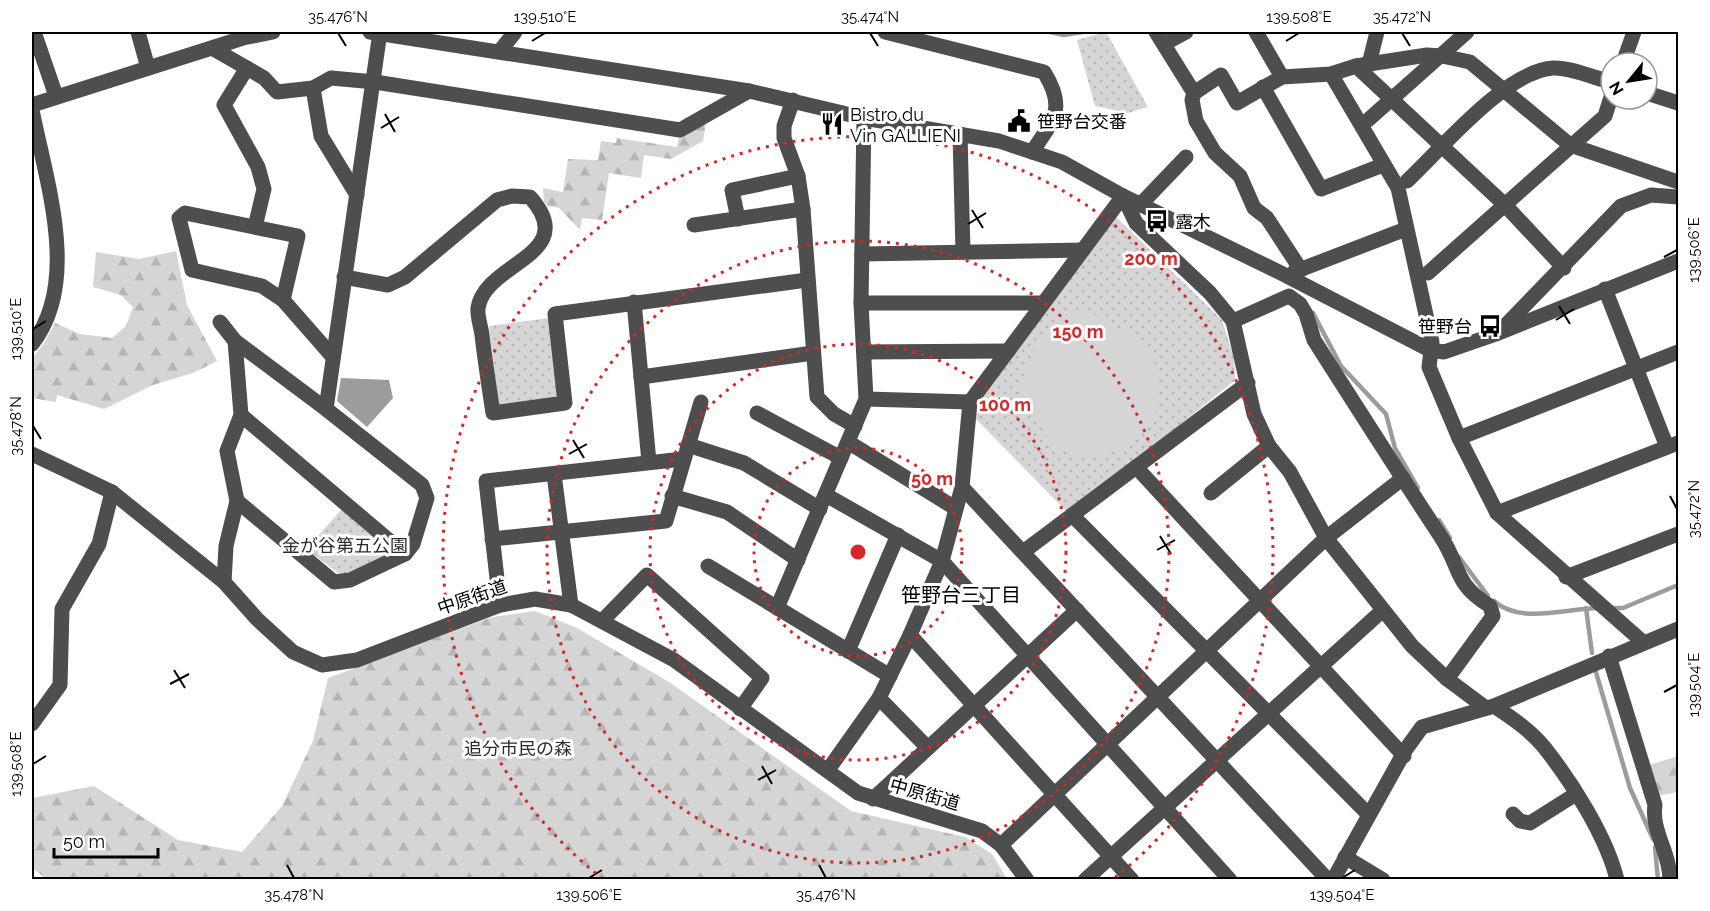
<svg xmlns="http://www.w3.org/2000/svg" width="1710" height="911" viewBox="0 0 1710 911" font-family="Raleway,'Noto Sans JP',sans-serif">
<defs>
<pattern id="grass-dots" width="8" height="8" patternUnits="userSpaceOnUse" patternTransform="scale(1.5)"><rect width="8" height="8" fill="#d5d5d5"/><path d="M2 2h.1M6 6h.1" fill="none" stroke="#b5b5b5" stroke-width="1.8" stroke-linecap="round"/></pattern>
<pattern id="forest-firs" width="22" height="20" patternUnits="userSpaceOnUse" patternTransform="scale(1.5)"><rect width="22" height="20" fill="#d5d5d5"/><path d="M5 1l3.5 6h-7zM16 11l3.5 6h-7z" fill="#b5b5b5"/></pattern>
</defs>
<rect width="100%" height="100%" fill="#fff"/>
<!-- grass -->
<g fill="url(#grass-dots)">
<polygon points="1106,32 1148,107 1128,113 1095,106 1077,40"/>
<polygon points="1116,217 1222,320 1234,358 1235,380 1149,450 1066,511 976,419 978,401"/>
<polygon points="549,318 559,394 554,400 501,406 498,403 489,326"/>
<polygon points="342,509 390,549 388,557 341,575 306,549"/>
</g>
<!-- forest -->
<g fill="url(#forest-firs)">
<polygon points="706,122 703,141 671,159 644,155 641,178 609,173 602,220 582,218 580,230 559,208 548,206 544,202 543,188 563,192 568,159 598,160 601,141 616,143 617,138 677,147 679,136"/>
<polygon points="176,251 187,305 217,361 193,373 153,385 104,409 57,395 56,402 32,398 32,358 44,343 55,323 80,334 112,338 126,326 133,307 121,295 93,287 96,252 139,259"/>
<polygon points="535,611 577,628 669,682 851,811 965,837 992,854 1007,879 48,880 32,868 32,798 94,786 178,840 242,852 282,806 313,741 328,678 492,617"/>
<polygon points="1678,756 1678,792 1657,796 1649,765"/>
</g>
<!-- garden -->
<polygon fill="#d5d5d5" points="1082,308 1128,333 1152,353 1159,382 1157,409 1142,432 1120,449 1098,456 1076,456 1055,446 1025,408 1019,385 1035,350 1055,320"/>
<!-- water -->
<polygon fill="#9c9c9c" points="341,378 389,380 393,398 367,427 337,401"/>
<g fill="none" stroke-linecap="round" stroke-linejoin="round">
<!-- stream -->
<g stroke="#9c9c9c" stroke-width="4.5">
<polyline points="1050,32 1064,35 1082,32"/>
<polyline points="1313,313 1341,366 1386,414 1395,448 1418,488"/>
<polyline points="1439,520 1450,538"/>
<polyline points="1459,557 1488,596"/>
<path d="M 1494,601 C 1521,625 1567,608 1599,608"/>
<polyline points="1586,608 1592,653"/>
<polyline points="1611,608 1623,608 1678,585"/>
<polyline points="1595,669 1630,788 1653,839"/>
<polyline points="1655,847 1658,880"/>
</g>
<!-- minor -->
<g stroke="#4e4e4e" stroke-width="15">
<polyline points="34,32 56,96"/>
<polyline points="138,32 148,68"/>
<polyline points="370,32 749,91 864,118 999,141 1062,162 1123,196 1285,275 1430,350 1444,352 1496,334 1678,261"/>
<path d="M 885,32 L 1044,72 C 1067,109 1053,120 1032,152"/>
<polyline points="1156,32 1194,93 1192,100 1196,121 1215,153 1240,176 1254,208 1267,218 1301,270"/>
<polyline points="1256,32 1282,77"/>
<polyline points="1164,44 1186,32"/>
<polyline points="212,48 264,78 277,92 313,88 331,78 375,82 680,130 749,91"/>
<polyline points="500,51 515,32"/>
<polyline points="1623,63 1634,32"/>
<polyline points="1369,64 1377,32"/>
<polyline points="1356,66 1505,205 1564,268"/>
<polyline points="247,68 224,105 258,167 264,189 255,227"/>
<polyline points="1331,74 1398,188 1432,342 1429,367 1459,438 1497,513 1644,643"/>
<polyline points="1263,87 1321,189 1383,165"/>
<polyline points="313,88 321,136 357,195"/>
<polyline points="1194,93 1221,75 1237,103 1282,77 1331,74 1356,66 1427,55 1442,56 1470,62 1570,145 1678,182"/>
<polyline points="1647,93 1678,103"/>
<polyline points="793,100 784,126 784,138 798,176 803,209 817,397 834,414 855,426"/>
<polyline points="32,105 243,38 273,32"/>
<path d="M 32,110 C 46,181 81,282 32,344"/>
<polyline points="1368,120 1467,32"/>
<polyline points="960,134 963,252"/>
<path d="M 1407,181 C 1442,148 1506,71 1553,68 C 1570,67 1594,78 1611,82"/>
<polyline points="1140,205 1186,157"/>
<polyline points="738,219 732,190 798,176"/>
<polyline points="694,225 803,209"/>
<polyline points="862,254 1083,250"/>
<polyline points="1294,272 1406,229"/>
<polyline points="1428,273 1605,116 1611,97"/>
<path d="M 344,277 L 388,285 L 405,277 L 497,200 L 512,196 L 530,197 C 582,255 485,262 478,308 C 477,316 481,327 482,335 C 485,361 489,387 493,413 L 565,403 L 555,314 L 807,280"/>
<polyline points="1605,289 1667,447"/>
<polyline points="283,300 298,236 185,213 179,218 192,270 262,286 283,300 333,357"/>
<polyline points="634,302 649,462"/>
<polyline points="861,303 1042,303"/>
<path d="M 1233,321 L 1289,296 L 1300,304 L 1306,314 L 1314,340 C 1356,406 1398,472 1441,537 C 1462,569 1453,583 1490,606 L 1493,616 L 1447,679"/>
<polyline points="220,322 235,341 241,415 227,451 237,501 226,546 224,582"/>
<polyline points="1504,327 1621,206 1651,195 1678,197"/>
<polyline points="235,341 326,409"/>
<polyline points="864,352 1008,351"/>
<polyline points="641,377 813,353"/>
<polyline points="866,399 970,402"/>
<polyline points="757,413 841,458"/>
<polyline points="241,415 405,554"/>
<polyline points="1459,438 1678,352"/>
<polyline points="848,442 955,508"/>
<polyline points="688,445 744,463 820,509"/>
<polyline points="32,454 112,492 224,582 257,619 293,652 322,665 357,660 500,605 535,599 571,605 674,660 858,793 982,831 1001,845 1027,880"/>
<polyline points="1136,467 1404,756"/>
<polyline points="554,474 571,605"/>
<polyline points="962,487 1328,880"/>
<polyline points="1211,493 1269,446"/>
<polyline points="826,495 942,561 1230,880"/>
<polyline points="672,496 727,512 798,560"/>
<polyline points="237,501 334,582 350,580 405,554 413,544 427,498 422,485 326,409 380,32"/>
<polyline points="1497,513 1678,443"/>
<polyline points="1072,515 1369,815"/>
<polyline points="492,539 666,521 701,402"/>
<polyline points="1023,552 1248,383"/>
<polyline points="708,566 890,676"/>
<polyline points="1566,577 1678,534"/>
<polyline points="500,605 486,481 683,459"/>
<polyline points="777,608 866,399 861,303 864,118"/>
<polyline points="603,620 647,575 762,678 740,709"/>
<polyline points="910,635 1132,880"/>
<polyline points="848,651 898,535"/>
<path d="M 1609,656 L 1655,805 C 1651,831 1670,852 1670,880"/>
<polyline points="879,698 928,748"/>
<path d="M 1494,706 C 1512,718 1530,730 1544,747 C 1571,781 1607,837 1617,880"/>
<polyline points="32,724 60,685 62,609 99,544 112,492"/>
<polyline points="828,770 879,698 910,635 942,561 962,487 970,402 1123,196 1136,223 1210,293 1233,321 1254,414 1269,446 1290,472 1326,538 1412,646 1447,679 1486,708"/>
<polyline points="873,799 1077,610"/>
<polyline points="1513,814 1520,821 1530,823 1576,794"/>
<polyline points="1001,845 1326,538 1403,478"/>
<polyline points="1345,857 1383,880"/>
<polyline points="1085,880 1383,610"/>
<polyline points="1333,880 1406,749 1422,727 1494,706 1678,629"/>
</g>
</g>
<!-- ticks -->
<path fill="none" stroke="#000" stroke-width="2" d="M 338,33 L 346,46M 870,33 L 878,46M 1402,33 L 1410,46M 532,41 L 545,33M 1286,41 L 1299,33M 385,114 L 395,132M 381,128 L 399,117M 972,210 L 983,228M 968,224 L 986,213M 1664,257 L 1677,250M 1559,306 L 1570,324M 1556,320 L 1574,309M 33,329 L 46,321M 33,426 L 41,439M 573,440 L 584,458M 569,454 L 587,444M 1670,496 L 1677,509M 1160,536 L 1171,554M 1157,550 L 1175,540M 174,670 L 185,688M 170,684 L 189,674M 1664,692 L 1677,685M 33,764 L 46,756M 762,766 L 772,784M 758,780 L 776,770M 287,865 L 294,878M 819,865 L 826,878M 589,878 L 602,870M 1342,878 L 1355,870"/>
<!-- distance rings -->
<g fill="none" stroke="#d62828" stroke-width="3" stroke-dasharray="3 6">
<circle cx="858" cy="552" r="104"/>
<circle cx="858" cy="552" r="208"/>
<circle cx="858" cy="552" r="311"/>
<path d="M603 879A415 415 0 1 1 1113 879"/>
</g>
<!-- icons -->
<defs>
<g id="civic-bare" transform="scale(1.8)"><path d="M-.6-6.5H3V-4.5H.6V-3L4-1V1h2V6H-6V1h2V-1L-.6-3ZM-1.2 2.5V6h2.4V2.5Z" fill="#000" stroke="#fff" stroke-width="2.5" paint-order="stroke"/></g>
<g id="restaurant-bare" transform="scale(1.8)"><path d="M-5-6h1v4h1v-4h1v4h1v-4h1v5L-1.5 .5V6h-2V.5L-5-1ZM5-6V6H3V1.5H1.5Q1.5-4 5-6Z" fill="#000" stroke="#fff" stroke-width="2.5" paint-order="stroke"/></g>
<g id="bus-bare" transform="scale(1.8)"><path d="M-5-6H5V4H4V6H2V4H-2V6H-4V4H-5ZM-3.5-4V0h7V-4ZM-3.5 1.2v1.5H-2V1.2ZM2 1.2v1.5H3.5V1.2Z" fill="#000" stroke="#fff" stroke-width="2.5" paint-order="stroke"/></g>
</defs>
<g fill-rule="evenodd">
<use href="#civic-bare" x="1019" y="121"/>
<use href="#restaurant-bare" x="832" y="124"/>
<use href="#bus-bare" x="1157" y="221"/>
<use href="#bus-bare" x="1490" y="326"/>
</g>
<g text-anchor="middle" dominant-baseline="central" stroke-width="6" stroke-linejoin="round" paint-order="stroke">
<!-- poi labels -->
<g font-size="18" fill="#000" stroke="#fff" text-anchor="start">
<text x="850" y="114">Bistro du<tspan x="850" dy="21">Vin GALLIENI</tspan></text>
<text x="1037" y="121">笹野台交番</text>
<text x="1175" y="221">露木</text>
<text x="1472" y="326" text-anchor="end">笹野台</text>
</g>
<!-- park labels -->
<g font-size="18" fill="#2c2c2c" stroke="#fff">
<text x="345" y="545">金が谷第五公園</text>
<text x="518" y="748">追分市民の森</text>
</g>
<!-- street labels -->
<g font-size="18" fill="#000" stroke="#fff">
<text transform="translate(472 597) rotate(-19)">中原街道</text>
<text transform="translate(925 794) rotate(16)">中原街道</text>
</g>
<!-- neighbourhood labels -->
<g font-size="20" fill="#000" stroke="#fff">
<text x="961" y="595">笹野台三丁目</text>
</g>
</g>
<circle cx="858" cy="552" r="9" fill="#d62828" stroke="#fff" stroke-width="3"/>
<g font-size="18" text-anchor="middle" font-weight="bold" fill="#d62828" stroke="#fff" stroke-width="6" stroke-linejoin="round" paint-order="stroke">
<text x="1151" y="265">200 m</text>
<text x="1078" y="338">150 m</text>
<text x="1005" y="411">100 m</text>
<text x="932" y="485">50 m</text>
</g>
<!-- border -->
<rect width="1710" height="911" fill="none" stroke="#ffffff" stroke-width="66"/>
<!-- north arrow -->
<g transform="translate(1629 81) rotate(240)"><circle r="28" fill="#ffffff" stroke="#999999" stroke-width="1.5"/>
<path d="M0-4.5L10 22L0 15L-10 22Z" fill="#000000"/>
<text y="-9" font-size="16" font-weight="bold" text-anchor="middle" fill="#000000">N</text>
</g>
<!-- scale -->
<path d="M54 848v9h104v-9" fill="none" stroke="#000000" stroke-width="3"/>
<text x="63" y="848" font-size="18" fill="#000000" stroke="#ffffff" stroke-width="4.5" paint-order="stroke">50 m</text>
<rect x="33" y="33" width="1644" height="845" fill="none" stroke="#000" stroke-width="2"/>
<g font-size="15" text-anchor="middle" fill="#000">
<text x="338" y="22">35.476°N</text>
<text x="545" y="22">139.510°E</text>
<text x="870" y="22">35.474°N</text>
<text x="1299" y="22">139.508°E</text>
<text x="1402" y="22">35.472°N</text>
<text transform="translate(1694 250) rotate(-90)" y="5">139.506°E</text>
<text transform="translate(16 329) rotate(-90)" y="5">139.510°E</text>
<text transform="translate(16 426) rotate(-90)" y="5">35.478°N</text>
<text transform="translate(1694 509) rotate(-90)" y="5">35.472°N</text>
<text transform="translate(1694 685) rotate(-90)" y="5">139.504°E</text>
<text transform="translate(16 764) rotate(-90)" y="5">139.508°E</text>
<text x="294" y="900">35.478°N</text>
<text x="589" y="900">139.506°E</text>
<text x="826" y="900">35.476°N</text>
<text x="1342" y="900">139.504°E</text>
</g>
</svg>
